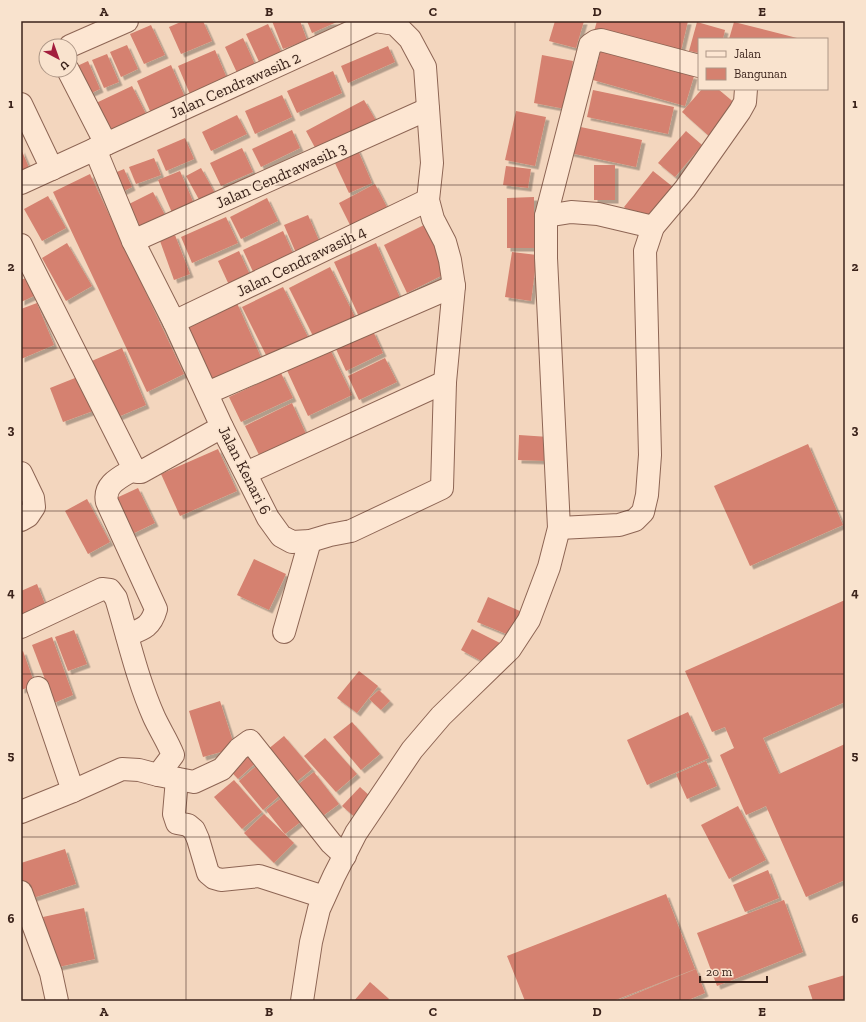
<svg xmlns="http://www.w3.org/2000/svg" width="866" height="1022" viewBox="0 0 866 1022" font-family="'Zilla Slab',serif">
<defs>
<filter id="shadow"><feDropShadow dx="3.5" dy="3.5" stdDeviation="0" flood-color="#0004"/></filter>
</defs>
<rect width="100%" height="100%" fill="#f3d6be"/>
<!-- building -->
<g fill="#d5816f" filter="url(#shadow)">
<polygon points="183,21 203,21 212,41 181,54 169,27"/>
<polygon points="272,21 300,21 307,40 283,49"/>
<polygon points="307,21 339,21 312,33"/>
<polygon points="555,21 584,21 576,48 549,41"/>
<polygon points="597,21 688,21 680,55 593,35"/>
<polygon points="697,22 725,30 723,39 699,39 699,53 689,51"/>
<polygon points="734,22 797,38 797,39 729,39"/>
<polygon points="268,24 284,58 262,68 246,34"/>
<polygon points="151,25 165,55 144,64 130,34"/>
<polygon points="243,38 257,69 239,77 225,47"/>
<polygon points="127,45 138,69 121,77 110,52"/>
<polygon points="388,46 395,62 348,83 341,66"/>
<polygon points="215,50 229,83 192,99 178,66"/>
<polygon points="601,50 694,76 685,106 593,80"/>
<polygon points="107,54 119,82 104,88 92,60"/>
<polygon points="542,55 573,61 565,109 534,103"/>
<polygon points="88,61 100,89 87,95 75,67"/>
<polygon points="171,65 187,102 153,118 137,81"/>
<polygon points="333,71 342,93 297,113 287,91"/>
<polygon points="132,86 147,116 110,133 96,103"/>
<polygon points="702,89 718,89 737,105 710,137 682,112"/>
<polygon points="593,90 674,107 668,134 587,117"/>
<polygon points="282,95 292,117 255,134 245,111"/>
<polygon points="364,100 378,124 319,155 306,131"/>
<polygon points="516,111 546,117 535,166 505,160"/>
<polygon points="237,115 247,134 211,151 202,132"/>
<polygon points="576,126 642,140 636,167 570,153"/>
<polygon points="292,130 300,148 261,167 252,149"/>
<polygon points="686,131 702,145 675,177 658,163"/>
<polygon points="185,138 194,159 166,171 157,150"/>
<polygon points="242,148 253,172 221,186 210,163"/>
<polygon points="357,148 372,183 349,193 333,159"/>
<polygon points="21,149 31,172 21,177"/>
<polygon points="154,158 161,175 136,184 129,167"/>
<rect x="594" y="165" width="21" height="35"/>
<polygon points="506,166 531,169 528,188 503,185"/>
<polygon points="201,168 217,197 202,205 186,176"/>
<polygon points="124,169 132,187 120,193 112,174"/>
<polygon points="180,171 195,206 173,215 158,180"/>
<polygon points="653,171 673,187 643,223 624,207"/>
<polygon points="90,174 184,374 147,392 53,192"/>
<polygon points="375,184 388,209 352,229 339,203"/>
<polygon points="153,192 168,221 143,233 129,204"/>
<polygon points="48,196 66,228 42,241 24,209"/>
<polygon points="534,197 534,248 507,248 507,198"/>
<polygon points="267,198 278,221 241,239 230,217"/>
<polygon points="308,215 323,250 299,260 284,225"/>
<polygon points="226,217 238,243 192,263 181,237"/>
<polygon points="424,225 447,273 407,293 384,245"/>
<polygon points="283,231 295,258 255,276 243,250"/>
<polygon points="175,235 190,274 174,280 160,241"/>
<polygon points="67,243 92,286 66,301 42,258"/>
<polygon points="376,243 401,300 360,319 334,262"/>
<polygon points="239,251 250,275 229,285 218,261"/>
<polygon points="512,252 537,255 531,301 505,297"/>
<polygon points="330,267 355,317 314,338 289,288"/>
<polygon points="28,277 36,295 21,302 21,280"/>
<polygon points="283,287 309,339 268,359 242,307"/>
<polygon points="37,303 54,345 21,359 21,309"/>
<polygon points="237,303 264,364 214,387 186,326"/>
<polygon points="373,331 383,353 346,371 336,349"/>
<polygon points="328,345 352,395 308,416 285,366"/>
<polygon points="122,348 146,405 111,420 87,363"/>
<polygon points="385,358 397,382 359,400 348,376"/>
<polygon points="281,373 293,398 241,422 229,397"/>
<polygon points="80,376 93,411 63,422 50,388"/>
<polygon points="292,403 306,434 260,457 245,426"/>
<polygon points="519,435 549,437 547,461 518,460"/>
<polygon points="808,444 843,525 750,566 714,486"/>
<polygon points="218,449 237,491 180,516 161,474"/>
<polygon points="138,488 155,523 128,536 112,500"/>
<polygon points="87,499 110,542 88,554 65,511"/>
<polygon points="254,559 286,574 269,610 237,595"/>
<polygon points="37,584 47,609 21,619 21,591"/>
<polygon points="488,597 522,612 511,636 477,622"/>
<polygon points="845,600 845,702 763,738 779,774 845,744 845,880 806,897 766,806 746,815 720,755 734,748 725,727 712,732 685,671"/>
<polygon points="472,629 500,643 489,665 461,650"/>
<polygon points="74,630 87,664 68,671 55,637"/>
<polygon points="52,637 73,695 54,703 32,645"/>
<polygon points="23,651 35,685 21,690 21,652"/>
<polygon points="359,671 378,686 357,713 337,698"/>
<polygon points="379,690 390,701 381,710 369,699"/>
<polygon points="220,701 235,748 203,757 189,711"/>
<polygon points="688,712 709,758 647,785 627,740"/>
<polygon points="352,722 380,754 361,770 333,737"/>
<polygon points="284,736 312,769 289,788 261,755"/>
<polygon points="325,738 357,774 336,792 304,756"/>
<polygon points="250,746 261,758 238,779 227,767"/>
<polygon points="706,761 717,786 687,799 676,774"/>
<polygon points="261,762 285,791 263,810 239,781"/>
<polygon points="314,772 339,804 316,821 291,790"/>
<polygon points="234,780 262,812 242,829 214,797"/>
<polygon points="360,787 374,800 357,819 342,806"/>
<polygon points="288,793 307,817 285,834 266,810"/>
<polygon points="738,806 766,860 729,879 701,825"/>
<polygon points="264,814 294,843 274,863 244,833"/>
<polygon points="65,849 76,884 27,900 21,881 21,863"/>
<polygon points="768,870 779,898 745,912 733,885"/>
<polygon points="666,894 695,969 613,1001 525,1001 507,956"/>
<polygon points="784,900 803,952 717,986 697,933"/>
<polygon points="84,908 95,959 54,968 43,917"/>
<polygon points="696,969 705,993 686,1001 618,1001"/>
<polygon points="845,975 845,1001 813,1001 808,986"/>
<polygon points="370,982 389,999 387,1001 354,1001"/>
</g>
<g fill="none" stroke-linecap="round" stroke-linejoin="round">
<!-- minor casing -->
<g stroke="#8d6554" stroke-width="24">
<g id="minor">
<polyline points="70,46 127,21"/>
<polyline points="68,70 106,144"/>
<polyline points="21,104 52,169"/>
<polyline points="95,149 133,241 174,322 222,427 268,518 281,536 292,542 310,541 330,535 351,531 442,488 445,382 454,286 450,260 445,242 433,219 428,200 432,163 425,67 410,39 395,24 375,21"/>
<polyline points="21,183 375,21"/>
<polyline points="546,216 571,212 598,214 653,227"/>
<polyline points="133,241 428,109"/>
<polyline points="21,245 134,469 137,472 141,472 222,427"/>
<polyline points="174,322 428,200"/>
<polyline points="207,393 454,286"/>
<polyline points="21,473 33,498 34,507 28,516 21,520"/>
<polyline points="246,473 445,382"/>
<polyline points="559,528 619,525 635,520 643,512 647,495 650,455 645,251 653,227 685,189 740,111 745,102 746,89"/>
<path d="M 21,627 L 102,589 L 110,590 L 116,598 C 128,637 137,679 154,717 C 160,730 168,742 173,755 L 158,775 L 194,782 L 222,769 L 239,749 L 250,741 L 331,843 L 345,856"/>
<polyline points="284,632 310,541"/>
<path d="M 127,635 C 143,629 151,627 156,609 L 107,502 C 103,484 121,477 134,469"/>
<polyline points="38,688 73,791"/>
<polyline points="177,779 174,814 177,823 188,825 194,830 198,839 208,873 214,878 221,880 259,876 324,897"/>
<polyline points="21,812 73,791 122,769 139,770 158,775"/>
<polyline points="21,892 51,973 57,1001"/>
<polyline points="302,1001 311,942 319,909 334,876 356,833 412,750 441,716 510,649 529,620 549,567 559,528 546,258 546,216 590,45 596,41 601,40 699,66"/>
</g>
</g>
<!-- minor -->
<use href="#minor" stroke="#fde6d2" stroke-width="22"/>
</g>
<!-- grid -->
<path fill="none" stroke="#3b231b" stroke-width="1" stroke-opacity="0.55" d="M 186,21 L 186,1001M 351,21 L 351,1001M 515,21 L 515,1001M 680,21 L 680,1001M 21,185 L 845,185M 21,348 L 845,348M 21,511 L 845,511M 21,674 L 845,674M 21,837 L 845,837"/>
<g text-anchor="middle" dominant-baseline="central" stroke-width="3" stroke-linejoin="round" paint-order="stroke">
<!-- street labels -->
<g font-size="16" fill="#3b231b" stroke="#f9e3ce">
<text transform="translate(235 85) rotate(-24)">Jalan Cendrawasih 2</text>
<text transform="translate(281 175) rotate(-24)">Jalan Cendrawasih 3</text>
<text transform="translate(301 261) rotate(-26)">Jalan Cendrawasih 4</text>
<text transform="translate(245 470) rotate(63)">Jalan Kenari 6</text>
</g>
</g>
<!-- border -->
<rect width="866" height="1022" fill="none" stroke="#f9e3ce" stroke-width="44"/>
<!-- legend -->
<rect x="698" y="38" width="130" height="52" fill="#f9e3ce" stroke="#ad9686"/>
<rect x="706" y="51" width="20" height="6" fill="#fde6d2" stroke="#ad9686"/>
<text x="734" y="58" font-size="12" fill="#3b231b">Jalan</text>
<rect x="706" y="68" width="20" height="12" fill="#d5816f" stroke="#ad9686"/>
<text x="734" y="78" font-size="12" fill="#3b231b">Bangunan</text>
<!-- north arrow -->
<g transform="translate(58 58) rotate(139)"><circle r="19" fill="#f9e3ce" stroke="#ad9686"/>
<path d="M0-3L7 15L0 10L-7 15Z" fill="#a31e3e"/>
<text y="-6" font-size="11" font-weight="bold" text-anchor="middle" fill="#3b231b">U</text>
</g>
<!-- scale -->
<path d="M700 976v6h67v-6" fill="none" stroke="#3b231b" stroke-width="2"/>
<text x="706" y="976" font-size="12" fill="#3b231b" stroke="#f9e3ce" stroke-width="3" paint-order="stroke">20 m</text>
<rect x="22" y="22" width="822" height="978" fill="none" stroke="#3b231b" stroke-width="1.5"/>
<g font-size="13" text-anchor="middle" font-weight="bold" fill="#3b231b">
<text x="104" y="16">A</text>
<text x="269" y="16">B</text>
<text x="433" y="16">C</text>
<text x="597" y="16">D</text>
<text x="762" y="16">E</text>
<text x="11" y="108">1</text>
<text x="855" y="108">1</text>
<text x="11" y="271">2</text>
<text x="855" y="271">2</text>
<text x="11" y="434">3</text>
<text x="855" y="434">3</text>
<text x="11" y="597">4</text>
<text x="855" y="597">4</text>
<text x="11" y="760">5</text>
<text x="855" y="760">5</text>
<text x="11" y="923">6</text>
<text x="855" y="923">6</text>
<text x="104" y="1016">A</text>
<text x="269" y="1016">B</text>
<text x="433" y="1016">C</text>
<text x="597" y="1016">D</text>
<text x="762" y="1016">E</text>
</g>
</svg>
